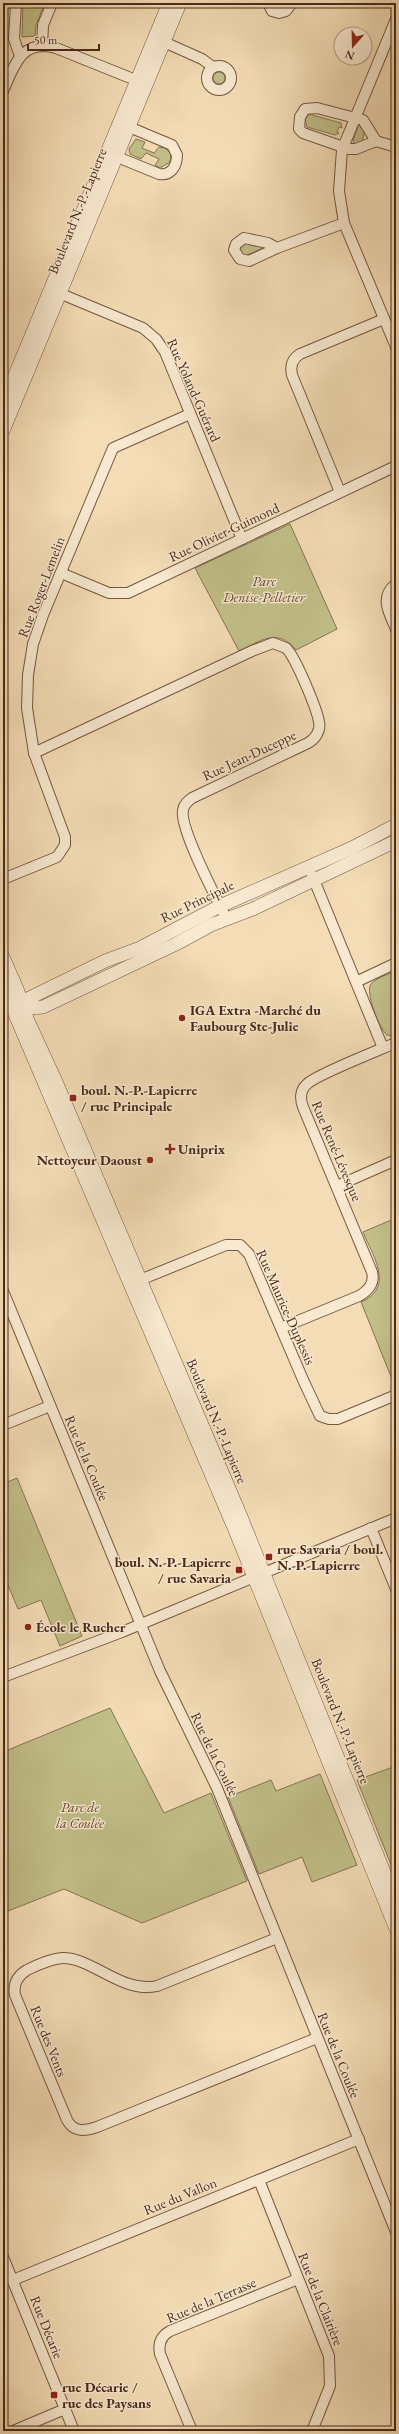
<svg xmlns="http://www.w3.org/2000/svg" width="399" height="2434" viewBox="0 0 399 2434" font-family="'EB Garamond',serif">
<rect width="100%" height="100%" fill="#f4ddb6"/>
<filter id="stains"><feTurbulence type="fractalNoise" baseFrequency=".005" numOctaves="4"/><feColorMatrix values="0 0 0 0 .2 0 0 0 0 .09 0 0 0 0 .02 0 0 0 .5 -.17"/></filter>
<radialGradient id="worn" r=".72"><stop offset=".6" stop-color="#630" stop-opacity="0"/><stop offset="1" stop-color="#630" stop-opacity=".3"/></radialGradient>
<!-- green -->
<g fill="#c2bf89" stroke="#867452">
<polygon points="23,3 45,3 36,25 35,36 22,37"/>
<circle cx="219" cy="78" r="6"/>
<polygon points="309,114 341,123 342,128 339,127 337,132 339,133 335,135 307,127 305,120"/>
<path d="M 361,125 C 365,132 365,137 360,143 L 355,144 L 353,141 L 358,126 Z"/>
<polygon points="136,139 145,142 142,148 154,153 159,147 165,148 171,154 170,162 160,168 155,165 159,159 146,153 141,159 130,154 129,149"/>
<polygon points="247,243 262,247 263,248 245,256 240,251 241,247"/>
<path d="M 290,524 L 337,629 L 296,650 C 277,627 261,641 239,651 L 195,568 Z"/>
<path d="M 396,971 L 396,1036 C 393,1036 390,1036 387,1035 C 379,1029 365,991 371,984 C 376,978 389,974 396,971 Z"/>
<path d="M 396,1218 L 396,1389 L 361,1302 C 395,1288 373,1256 363,1232 Z"/>
<polygon points="17,1478 82,1636 60,1646 41,1600 18,1609 3,1573 3,1484"/>
<polygon points="110,1708 164,1813 211,1793 247,1881 142,1923 64,1889 3,1913 3,1752"/>
<polygon points="396,1766 396,1877 357,1780"/>
<polygon points="320,1774 357,1865 312,1882 302,1857 259,1874 228,1797 271,1780 276,1791"/>
</g>
<g fill="none" stroke-linecap="round" stroke-linejoin="round">
<!-- minor casing -->
<g stroke="#745641" stroke-width="12">
<g id="minor">
<polyline points="16,3 14,39 20,56"/>
<polyline points="268,3 272,11 279,13 286,11 292,3"/>
<polyline points="396,19 342,150 339,191 344,223 396,347"/>
<polyline points="164,42 202,59 213,67"/>
<polyline points="42,46 43,25 52,3"/>
<circle cx="219" cy="78" r="12"/>
<path d="M 3,91 C 14,66 22,38 56,48 L 143,83"/>
<polyline points="376,141 363,120 317,108 305,109 300,117 299,129 303,133 349,149 356,149 376,141 396,147"/>
<path d="M 110,154 L 159,174 C 171,176 177,166 177,155 L 172,145 L 129,127"/>
<polyline points="277,248 268,243 244,238 236,244 234,250 240,259 249,261 277,248 344,223"/>
<polyline points="54,291 143,328 156,339 165,352 242,539"/>
<path d="M 340,492 L 292,375 C 290,366 292,359 300,354 L 384,319"/>
<polyline points="61,573 109,593 128,593 396,466"/>
<path d="M 396,584 C 379,597 389,613 396,629"/>
<path d="M 34,753 L 252,651 L 273,643 L 286,648 C 295,656 317,709 319,722 C 321,731 315,739 308,743 L 192,798 C 188,801 184,804 183,810 C 179,828 217,899 226,918"/>
<polyline points="3,879 57,857 65,845 65,837 34,753 27,708 28,675 33,644 43,615 113,448 190,414"/>
<polyline points="356,982 396,963"/>
<polyline points="383,1048 396,1043"/>
<polyline points="337,1186 396,1160"/>
<polyline points="135,1282 226,1245 240,1245 249,1254 304,1382 320,1416 329,1419 338,1419 396,1395"/>
<polyline points="3,1291 160,1671 217,1788 396,2232"/>
<path d="M 281,1328 L 359,1296 C 368,1291 375,1283 372,1272 L 303,1107 C 300,1099 300,1090 307,1084 C 316,1075 368,1055 383,1048 L 312,875"/>
<polyline points="3,1425 50,1406"/>
<polyline points="371,1528 396,1589"/>
<polyline points="3,1677 122,1632 396,1518"/>
<path d="M 277,1938 L 157,1986 C 122,1994 92,1957 62,1958 C 51,1959 37,1965 27,1970 C 17,1976 13,1984 15,1995 L 67,2120 C 74,2133 85,2131 97,2127 L 317,2038"/>
<polyline points="259,2180 329,2356 330,2386 312,2431"/>
<polyline points="3,2257 74,2431"/>
<polyline points="13,2280 359,2139"/>
<polyline points="13,2431 65,2409"/>
<path d="M 192,2431 L 160,2354 C 158,2344 161,2336 170,2331 L 298,2279"/>
</g>
</g>
<!-- tertiary casing -->
<g stroke="#745641" stroke-width="14">
<g id="tertiary">
<polyline points="3,404 169,3"/>
<polyline points="3,431 180,3"/>
<polyline points="3,957 17,989 28,1021 57,1084 239,1512 396,1902"/>
<polyline points="3,986 235,1530 396,1929"/>
<polyline points="15,1005 105,961 140,948 220,906 352,848 396,825"/>
<polyline points="17,1009 43,1007 176,944 211,925 253,909 396,841"/>
</g>
</g>
<!-- minor -->
<use href="#minor" stroke="#f8e9d0" stroke-width="10"/>
<!-- tertiary -->
<use href="#tertiary" stroke="#f8e9d0" stroke-width="13"/>
</g>
<!-- markers -->
<g fill="#8f2418" stroke="#f8e9d0" stroke-width="1.5">
<circle cx="182" cy="1018" r="4"/>
<rect x="69" y="1094" width="8" height="8" rx="2"/>
<path d="M168 1143h4v4h4v4h-4v4h-4v-4h-4v-4h4z"/>
<circle cx="150" cy="1160" r="4"/>
<rect x="265" y="1553" width="8" height="8" rx="2"/>
<rect x="235" y="1566" width="8" height="8" rx="2"/>
<circle cx="28" cy="1627" r="4"/>
<rect x="50" y="2391" width="8" height="8" rx="2"/>
</g>
<g text-anchor="middle" dominant-baseline="central" stroke-width="3" stroke-linejoin="round" paint-order="stroke">
<!-- street labels -->
<g font-size="14" fill="#4a291a" stroke="#f8e9d0">
<text transform="translate(77 211) rotate(-68)">Boulevard N.-P.-Lapierre</text>
<text transform="translate(194 390) rotate(66)">Rue Yoland-Guérard</text>
<text transform="translate(224 532) rotate(-25)">Rue Olivier-Guimond</text>
<text transform="translate(41 587) rotate(-69)">Rue Roger-Lemelin</text>
<text transform="translate(249 755) rotate(-25)">Rue Jean-Duceppe</text>
<text transform="translate(197 901) rotate(-26)">Rue Principale</text>
<text transform="translate(337 1151) rotate(67)">Rue René-Lévesque</text>
<text transform="translate(286 1307) rotate(66)">Rue Maurice-Duplessis</text>
<text transform="translate(217 1421) rotate(67)">Boulevard N.-P.-Lapierre</text>
<text transform="translate(87 1458) rotate(67)">Rue de la Coulée</text>
<text transform="translate(341 1721) rotate(68)">Boulevard N.-P.-Lapierre</text>
<text transform="translate(215 1754) rotate(64)">Rue de la Coulée</text>
<text transform="translate(49 2041) rotate(68)">Rue des Vents</text>
<text transform="translate(339 2055) rotate(68)">Rue de la Coulée</text>
<text transform="translate(180 2196) rotate(-22)">Rue du Vallon</text>
<text transform="translate(321 2299) rotate(68)">Rue de la Clairière</text>
<text transform="translate(211 2300) rotate(-23)">Rue de la Terrasse</text>
<text transform="translate(47 2327) rotate(68)">Rue Décarie</text>
</g>
<!-- park labels -->
<g font-size="14" font-style="italic" fill="#624730" stroke="#f8e9d0">
<text x="264" y="581">Parc<tspan x="264" dy="16">Denise-Pelletier</tspan></text>
<text x="80" y="1807">Parc de<tspan x="80" dy="16">la Coulée</tspan></text>
</g>
<!-- poi labels -->
<g font-size="14" font-weight="bold" fill="#4a291a" stroke="#f8e9d0" text-anchor="start">
<text x="190" y="1010">IGA Extra -Marché du<tspan x="190" dy="16">Faubourg Ste-Julie</tspan></text>
<text x="81" y="1090">boul. N.-P.-Lapierre<tspan x="81" dy="16">/ rue Principale</tspan></text>
<text x="178" y="1149">Uniprix</text>
<text x="142" y="1160" text-anchor="end">Nettoyeur Daoust</text>
<text x="277" y="1549">rue Savaria / boul.<tspan x="277" dy="16">N.-P.-Lapierre</tspan></text>
<text x="231" y="1562" text-anchor="end">boul. N.-P.-Lapierre<tspan x="231" dy="16">/ rue Savaria</tspan></text>
<text x="36" y="1627">École le Rucher</text>
<text x="62" y="2387">rue Décarie /<tspan x="62" dy="16">rue des Paysans</tspan></text>
</g>
</g>
<!-- margin -->
<rect width="399" height="2434" fill="none" stroke="#f4ddb6" stroke-width="16"/>
<rect x="4" y="4" width="391" height="2426" fill="none" stroke="#4a291a" stroke-width="2"/>
<rect x="8" y="8" width="383" height="2418" fill="none" stroke="#4a291a"/>
<!-- north arrow -->
<g transform="translate(353 46) rotate(200)"><circle r="19" fill="#f8e9d0" stroke="#b29c87"/>
<path d="M0-3L7 15L0 10L-7 15Z" fill="#8f2418"/>
<text y="-6" font-size="11" font-weight="bold" text-anchor="middle" fill="#4a291a">N</text>
</g>
<!-- scale -->
<path d="M28 44v6h71v-6" fill="none" stroke="#4a291a" stroke-width="2"/>
<text x="34" y="44" font-size="12" fill="#4a291a" stroke="#f8e9d0" stroke-width="3" paint-order="stroke">50 m</text>
<rect width="100%" height="100%" filter="url(#stains)"/>
<rect width="100%" height="100%" fill="url(#worn)"/>
</svg>
